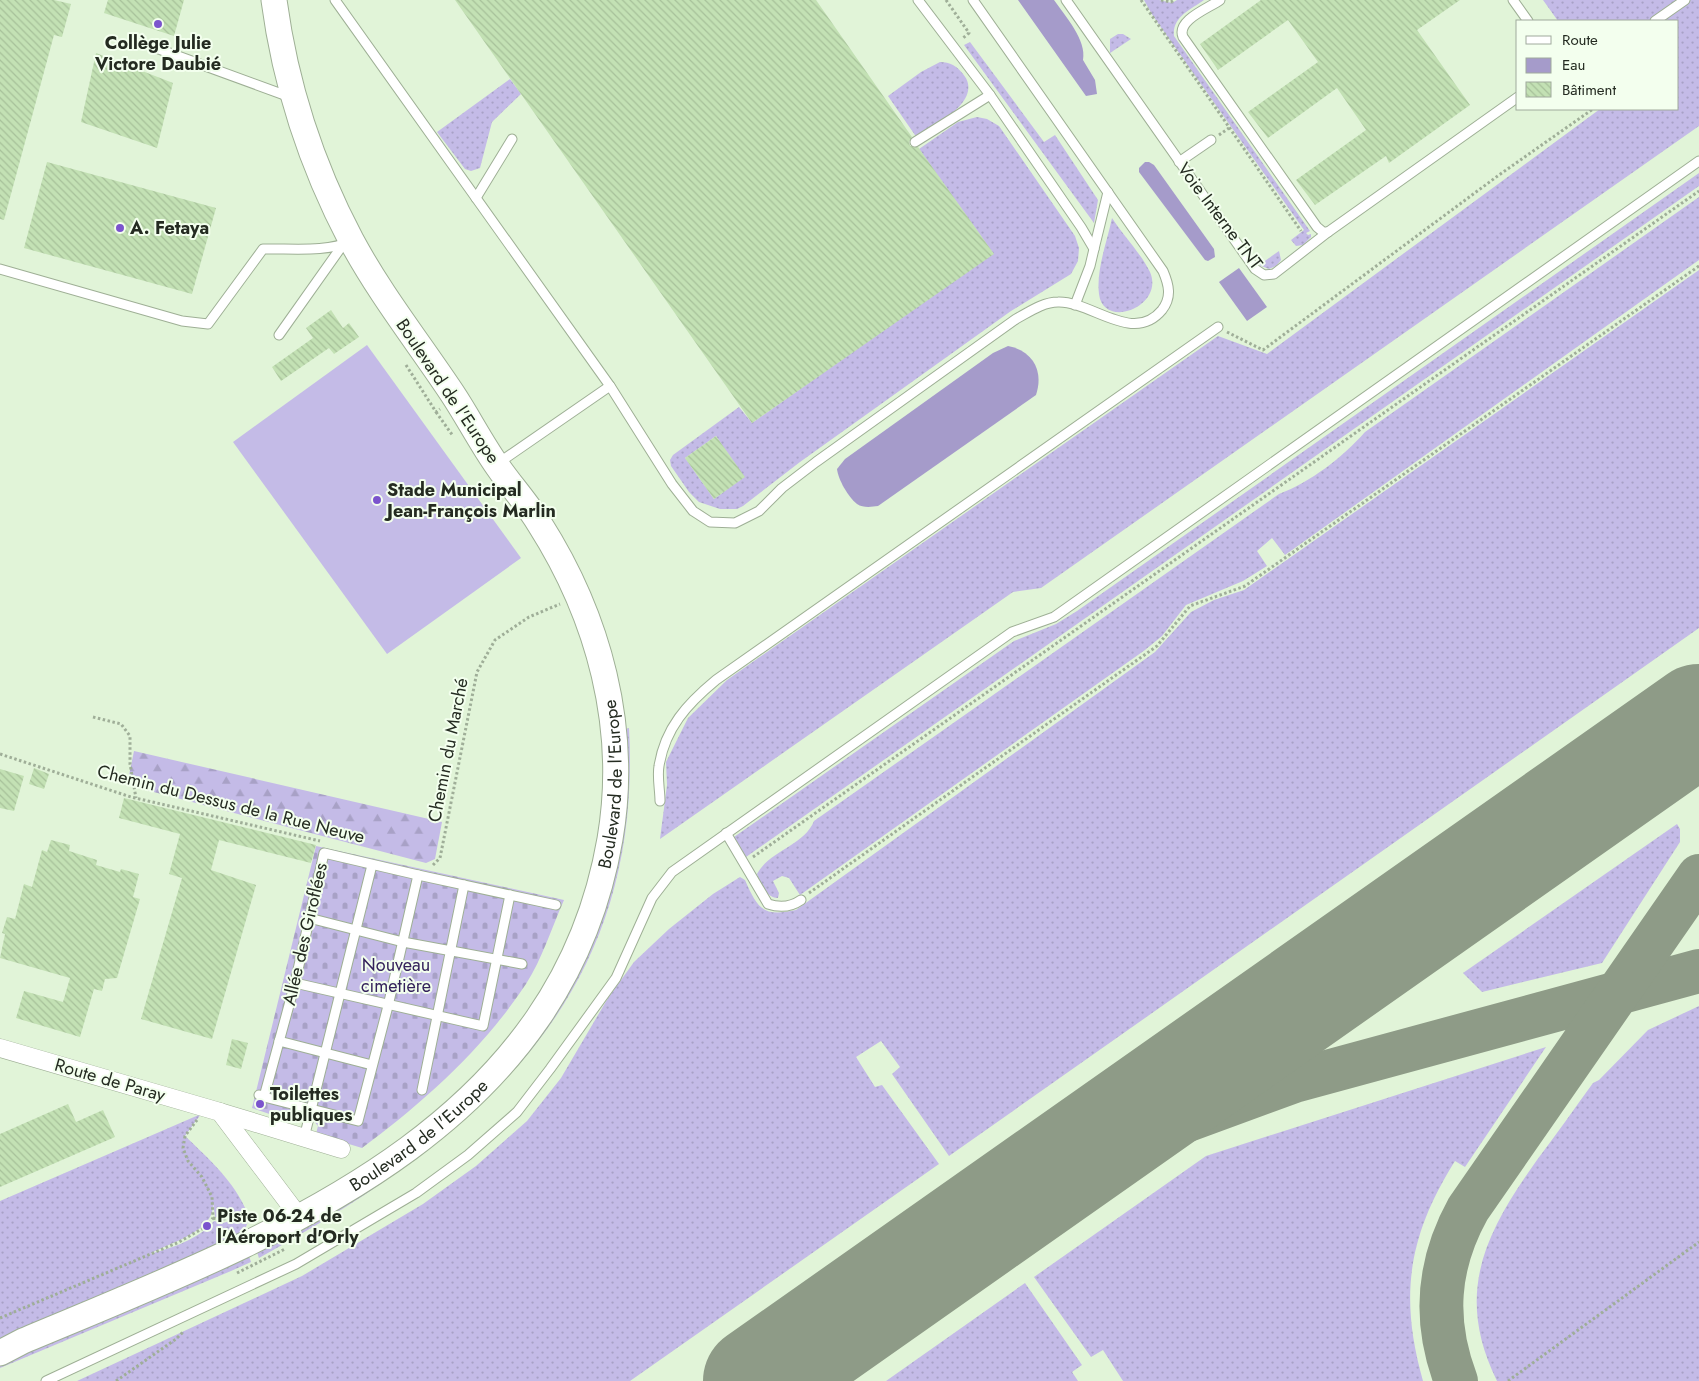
<svg xmlns="http://www.w3.org/2000/svg" width="1699" height="1381" viewBox="0 0 1699 1381" font-family="Jost,sans-serif">
<defs>
<pattern id="grass-dots" width="8" height="8" patternUnits="userSpaceOnUse" patternTransform="scale(1.25)"><rect width="8" height="8" fill="#c4bbe7"/><path d="M2 2h.1M6 6h.1" fill="none" stroke="#a8a1c6" stroke-width="1.8" stroke-linecap="round"/></pattern>
<pattern id="forest-firs" width="22" height="20" patternUnits="userSpaceOnUse" patternTransform="scale(1.25)"><rect width="22" height="20" fill="#c4bbe7"/><path d="M5 1l3.5 6h-7zM16 11l3.5 6h-7z" fill="#a8a1c6"/></pattern>
<pattern id="cemetery-stones" width="16" height="16" patternUnits="userSpaceOnUse" patternTransform="scale(1.25)"><rect width="16" height="16" fill="#c4bbe7"/><path d="M2 7V4a2 2 0 0 1 4 0v3zM10 15v-3a2 2 0 0 1 4 0v3z" fill="#a8a1c6"/></pattern>
<pattern id="building-back-hatch" width="6" height="6" patternUnits="userSpaceOnUse" patternTransform="scale(1.25)"><rect width="6" height="6" fill="#c3e1b4"/><path d="M-1 5l2 2M0 0l6 6M5-1l2 2" fill="none" stroke="#a7c19a"/></pattern>
</defs>
<rect width="100%" height="100%" fill="#e1f4d8"/>
<!-- grass -->
<g fill="url(#grass-dots)" fill-rule="evenodd">
<path d="M 1144,0 L 1159,0 L 1172,3 L 1177,0 L 1204,0 C 1190,10 1172,17 1174,36 L 1310,231 L 1306,233 L 1308,235 L 1311,234 L 1311,237 L 1303,245 L 1296,246 L 1291,240 L 1304,230 L 1153,16 Z"/>
<polygon points="1543,0 1699,0 1699,126 1041,588 1013,592 660,839 667,785 666,762 688,718 727,680 1218,336 1267,354 1600,109 1678,109 1678,21 1558,21"/>
<polygon points="1118,34 1123,34 1131,39 1110,53 1110,39"/>
<polygon points="970,42 1044,142 1055,135 1098,200 1094,223 964,45"/>
<path d="M 940,62 C 950,62 957,66 963,74 C 985,100 934,126 917,138 L 888,96 L 921,72 Z"/>
<polygon points="510,79 521,94 492,122 480,168 471,171 465,169 437,132"/>
<path d="M 977,117 L 987,119 L 999,126 L 1075,236 L 1079,248 L 1078,261 L 1071,274 L 1011,311 L 800,462 L 743,506 L 737,509 L 720,509 L 699,502 L 689,492 L 671,466 L 670,460 L 673,455 L 739,407 L 752,423 L 993,253 L 919,149 L 958,122 ZM 716,436 L 744,477 L 714,499 L 685,458 Z"/>
<polygon points="1699,173 1699,186 746,857 734,837 1014,641 1056,624 1077,611"/>
<path d="M 1699,197 L 1699,260 L 1285,555 L 1272,538 L 1257,551 L 1267,566 L 1243,581 L 1186,605 L 1162,636 L 1145,650 L 800,895 L 789,878 L 782,876 L 773,881 L 779,893 L 778,898 C 766,898 761,884 757,874 C 770,850 804,846 814,821 L 1279,494 C 1311,482 1343,457 1365,432 Z"/>
<path d="M 1112,218 C 1123,235 1142,255 1150,272 C 1165,307 1103,330 1099,294 C 1096,270 1107,242 1112,218 Z"/>
<polygon points="1279,251 1281,260 1276,266 1269,269 1259,265"/>
<path d="M 1699,270 L 1699,628 L 949,1156 L 892,1074 L 900,1067 L 881,1041 L 856,1057 L 875,1087 L 882,1085 L 939,1164 L 630,1381 L 77,1381 L 302,1276 L 423,1204 L 476,1166 L 527,1121 L 561,1078 L 608,998 L 634,962 L 669,929 L 713,894 L 740,877 L 745,880 C 758,910 764,917 796,910 L 1155,652 L 1191,612 L 1214,600 L 1244,590 Z"/>
<path d="M 629,728 C 644,999 478,1137 259,1258 L 257,1252 L 312,1223 L 449,1127 L 598,923 L 610,884 L 621,832 L 623,730 Z"/>
<polygon points="1677,824 1680,829 1680,842 1602,963 1482,992 1463,973"/>
<path d="M 1699,1006 L 1699,1381 L 1497,1381 C 1454,1293 1485,1233 1537,1160 C 1556,1135 1574,1109 1593,1083 L 1599,1080 L 1648,1030 Z"/>
<path d="M 1546,1047 L 1465,1167 L 1455,1161 C 1408,1236 1399,1296 1423,1381 L 1123,1381 L 1103,1350 L 1091,1357 L 1034,1277 L 1206,1156 Z"/>
<path d="M 201,1114 L 185,1136 C 209,1159 234,1181 247,1212 L 224,1218 L 215,1217 L 213,1202 C 216,1232 170,1242 150,1254 C 172,1248 199,1239 214,1221 L 223,1223 L 248,1216 L 249,1219 L 242,1237 L 0,1341 L 0,1201 Z"/>
<polygon points="249,1256 251,1262 231,1271 0,1368 0,1361"/>
<polygon points="1025,1283 1082,1365 1072,1372 1078,1381 886,1381"/>
</g>
<!-- forest -->
<polygon fill="url(#forest-firs)" points="134,751 442,822 435,859 426,863 127,785"/>
<!-- cemetery -->
<path fill="url(#cemetery-stones)" d="M 316,846 L 564,900 C 552,927 542,959 526,984 C 483,1049 424,1102 362,1148 L 316,1134 L 318,1126 L 313,1120 L 298,1117 L 296,1123 L 252,1108 Z"/>
<!-- pitch -->
<polygon fill="#c4bbe7" points="367,345 521,558 387,654 233,442"/>
<!-- water -->
<g fill="#a59bca">
<path d="M 1018,0 L 1054,0 C 1065,16 1087,40 1083,60 L 1095,80 L 1097,94 L 1086,96 Z"/>
<polygon points="1145,162 1149,162 1154,165 1214,249 1215,257 1208,261 1205,260 1139,172 1139,168"/>
<polygon points="1239,268 1267,307 1247,321 1219,282"/>
<path d="M 1008,346 C 1033,351 1044,371 1036,395 L 878,506 C 871,507 863,508 857,504 C 848,497 838,479 837,469 L 845,459 L 993,353 Z"/>
</g>
<g fill="none" stroke-linecap="round" stroke-linejoin="round">
<!-- taxiway -->
<g stroke="#8e9b87" stroke-width="44">
<polyline points="804,1381 862,1324 982,1224 1069,1175 1174,1125 1294,1081 1699,971"/>
<path d="M 1456,1381 C 1433,1321 1437,1265 1468,1209 L 1699,876"/>
</g>
<!-- runway -->
<polyline stroke="#8e9b87" stroke-width="110" points="758,1381 1699,719"/>
</g>
<!-- building -->
<g fill="url(#building-back-hatch)">
<polygon points="0,0 54,0 71,4 62,37 54,35 4,220 0,219"/>
<polygon points="108,0 184,0 174,36 104,13"/>
<polygon points="455,0 816,0 912,137 909,142 910,146 918,147 994,254 752,423"/>
<polygon points="1261,0 1460,0 1417,30 1470,105 1389,163 1386,156 1315,205 1296,180 1366,130 1337,88 1268,138 1248,112 1318,62 1288,20 1218,70 1200,44"/>
<polygon points="96,53 173,83 157,148 81,122"/>
<polygon points="47,162 216,208 192,294 24,248"/>
<polygon points="331,310 343,328 349,323 359,337 334,354 329,348 281,381 272,367 313,338 306,328"/>
<polygon points="716,436 745,477 714,499 685,458"/>
<polygon points="34,768 49,774 44,789 29,784"/>
<polygon points="0,769 24,776 14,811 0,808"/>
<polygon points="124,798 316,845 311,863 219,840 211,870 256,885 212,1039 141,1019 182,878 169,874 180,834 119,818"/>
<polygon points="51,840 70,845 69,851 97,860 96,865 120,872 121,869 139,874 133,897 140,899 117,978 105,979 102,991 94,989 80,1037 16,1018 24,991 63,1002 70,978 0,958 5,934 2,933 7,917 15,919 24,884 32,887 42,850 47,852"/>
<polygon points="232,1039 248,1043 241,1069 226,1065"/>
<polygon points="68,1104 76,1122 103,1110 115,1137 0,1187 0,1134"/>
</g>
<g fill="none" stroke-linecap="round" stroke-linejoin="round">
<!-- service casing -->
<g stroke="#9eaf95" stroke-width="11">
<g id="service">
<path d="M 335,0 L 610,386 L 672,484 L 693,511 L 710,522 L 735,523 L 759,511 L 782,488 L 816,462 L 1016,319 C 1029,312 1043,302 1058,302 C 1092,301 1133,345 1162,310 C 1172,297 1169,285 1163,271 L 973,0"/>
<polyline points="918,0 990,95 1081,227 1094,249 1090,266 1075,305"/>
<polyline points="1066,0 1255,269 1264,275 1274,274 1328,232 1518,97"/>
<path d="M 1220,0 C 1209,8 1176,20 1183,37 L 1317,227 L 1323,232 L 1328,232"/>
<polyline points="1513,0 1528,21"/>
<polyline points="1655,21 1685,0"/>
<polyline points="156,48 290,97"/>
<polyline points="915,142 990,95"/>
<polyline points="1179,162 1211,140"/>
<polyline points="476,198 512,139"/>
<polyline points="1094,249 1108,192"/>
<path d="M 0,269 L 182,321 L 208,324 L 263,249 C 286,248 330,253 349,241"/>
<polyline points="279,335 342,246"/>
<polyline points="497,464 610,386"/>
<path d="M 660,801 C 660,790 657,777 659,766 C 665,728 687,704 716,680 L 1218,327"/>
<path d="M 726,833 L 768,904 C 780,908 791,907 801,900"/>
<polyline points="418,875 556,905"/>
<polyline points="309,918 403,942 522,964"/>
<polyline points="295,983 483,1026 510,895"/>
<polyline points="279,1041 372,1065"/>
<polyline points="422,1090 464,885"/>
<polyline points="259,1095 264,1097 358,1121 388,1006 418,875 324,853 295,983 264,1097"/>
<polyline points="304,1138 372,865"/>
<polyline points="46,1381 296,1264 416,1193 468,1155 517,1112 550,1069 616,978 652,898 672,872 1012,632 1054,617 1699,161"/>
</g>
</g>
<!-- minor casing -->
<g stroke="#9eaf95" stroke-width="19">
<g id="minor">
<polyline points="0,1048 220,1112 300,1218"/>
<polyline points="220,1112 341,1149"/>
</g>
</g>
<!-- secondary casing -->
<g stroke="#9eaf95" stroke-width="27">
<g id="secondary">
<path id="s1" d="M 0,1353 L 23,1341 C 266,1239 559,1135 610,839 C 629,728 599,617 539,523 C 527,503 511,486 498,467 C 481,443 468,417 452,393 C 418,342 380,294 351,240 C 312,166 285,83 274,0"/>
</g>
</g>
<!-- path -->
<g stroke="#9fae98" stroke-width="3" stroke-dasharray="2.5 2.5" stroke-linecap="butt">
<polyline points="946,0 969,33 963,38"/>
<polyline points="1141,0 1301,231"/>
<polyline points="1161,0 1171,2 1174,0"/>
<polyline points="1219,135 1229,128"/>
<polyline points="1227,332 1263,350 1499,175 1593,109"/>
<polyline points="406,365 436,412 440,409"/>
<polyline points="436,412 453,436"/>
<polyline points="93,717 121,724 130,736 130,764 136,798"/>
<polyline points="0,754 131,797 320,841"/>
<polyline points="753,857 1699,191"/>
<polyline points="433,865 440,858 477,672 495,640 529,617 560,604"/>
<polyline points="809,893 1157,646 1190,606 1245,586 1699,266"/>
<path d="M 213,1218 C 225,1221 235,1216 248,1216"/>
<polyline points="237,1273 285,1249"/>
<polyline points="0,1318 179,1242 207,1226 213,1218 212,1197 202,1177 188,1161 183,1148 185,1136 197,1120"/>
<polyline points="116,1381 176,1339 184,1331"/>
<polyline points="1508,1381 1699,1242"/>
</g>
<!-- service -->
<use href="#service" stroke="#fff" stroke-width="9"/>
<!-- minor -->
<use href="#minor" stroke="#fff" stroke-width="18"/>
<!-- secondary -->
<use href="#secondary" stroke="#fff" stroke-width="25"/>
</g>
<!-- markers -->
<g fill="#7b54cd" stroke="#f3ffee" stroke-width="2">
<circle cx="158" cy="24" r="5"/>
<circle cx="120" cy="228" r="5"/>
<circle cx="377" cy="500" r="5"/>
<circle cx="260" cy="1104" r="5"/>
<circle cx="207" cy="1226" r="5"/>
</g>
<g text-anchor="middle" dominant-baseline="central" stroke-width="4" stroke-linejoin="round" paint-order="stroke">
<!-- poi labels -->
<g font-size="18" font-weight="bold" fill="#242b21" stroke="#f3ffee" text-anchor="start">
<text x="158" y="43" text-anchor="middle">Collège Julie<tspan x="158" dy="21">Victore Daubié</tspan></text>
<text x="130" y="228">A. Fetaya</text>
<text x="387" y="490">Stade Municipal<tspan x="387" dy="21">Jean-François Marlin</tspan></text>
<text x="270" y="1094">Toilettes<tspan x="270" dy="21">publiques</tspan></text>
<text x="217" y="1216">Piste 06-24 de<tspan x="217" dy="21">l'Aéroport d'Orly</tspan></text>
</g>
<!-- street labels -->
<g font-size="18" fill="#242b21" stroke="#f3ffee">
<text transform="translate(1220 216) rotate(53)">Voie Interne TNT</text>
<text transform="translate(448 391) rotate(56)">Boulevard de l'Europe</text>
<text transform="translate(448 750) rotate(-79)">Chemin du Marché</text>
<text stroke="none"><textPath href="#s1" startOffset="892">Boulevard de l'Europe</textPath></text>
<text transform="translate(231 804) rotate(14)">Chemin du Dessus de la Rue Neuve</text>
<text transform="translate(305 934) rotate(-77)">Allée des Giroflées</text>
<text transform="translate(110 1080) rotate(16)">Route de Paray</text>
<text stroke="none"><textPath href="#s1" startOffset="474">Boulevard de l'Europe</textPath></text>
</g>
<!-- park labels -->
<g font-size="18" fill="#34225b" stroke="#f3ffee">
<text x="396" y="965">Nouveau<tspan x="396" dy="21">cimetière</tspan></text>
</g>
</g>
<!-- legend -->
<rect x="1516" y="20" width="162" height="90" fill="#f3ffee" stroke="#a0aa9c"/>
<rect x="1526" y="36" width="25" height="8" fill="#ffffff" stroke="#a0aa9c"/>
<text x="1562" y="45" font-size="15" fill="#242b21">Route</text>
<rect x="1526" y="58" width="25" height="15" fill="#a59bca" stroke="#a0aa9c"/>
<text x="1562" y="70" font-size="15" fill="#242b21">Eau</text>
<rect x="1526" y="82" width="25" height="15" fill="url(#building-back-hatch)" stroke="#a0aa9c"/>
<text x="1562" y="95" font-size="15" fill="#242b21">Bâtiment</text>
</svg>
